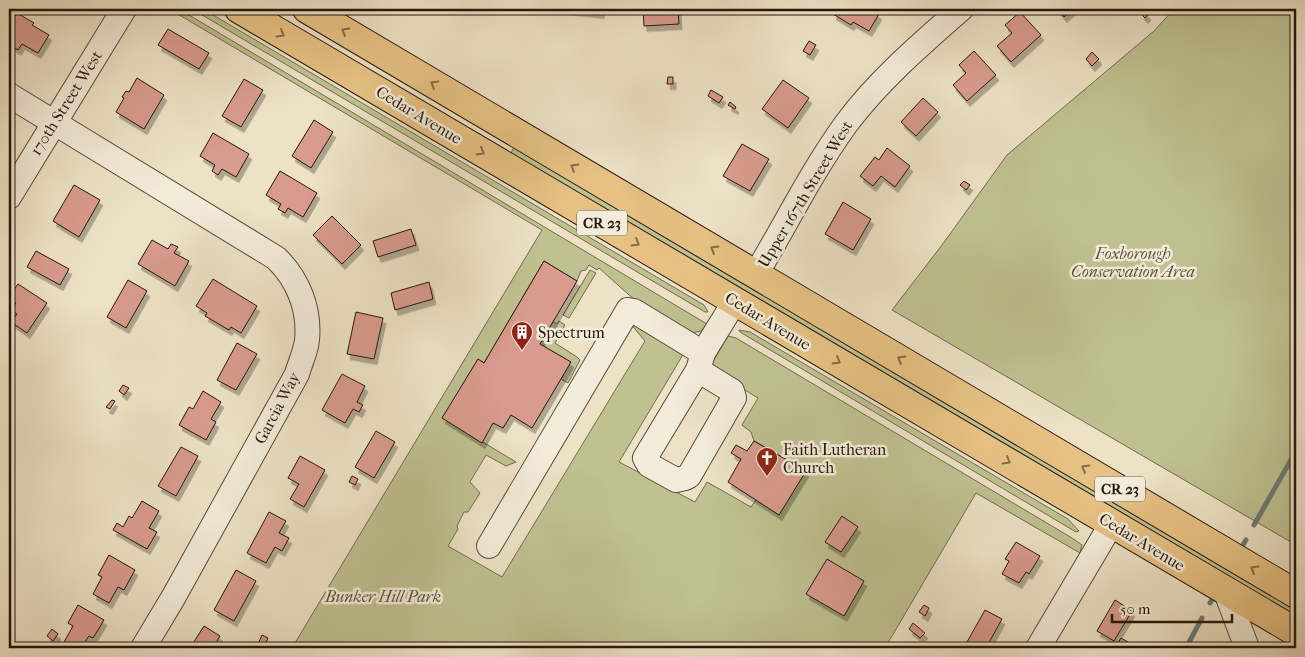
<svg xmlns="http://www.w3.org/2000/svg" width="1305" height="657" viewBox="0 0 1305 657" font-family="'IM FELL French Canon',serif">
<defs>
<filter id="shadow"><feDropShadow dx="3" dy="5.5" stdDeviation="0" flood-color="#0004"/></filter>
</defs>
<rect width="100%" height="100%" fill="#ede2c6"/>
<filter id="stains"><feTurbulence type="fractalNoise" baseFrequency=".004" numOctaves="4"/><feColorMatrix values="0 0 0 0 .2 0 0 0 0 .09 0 0 0 0 .02 0 0 0 .5 -.17"/></filter>
<radialGradient id="worn" r=".72"><stop offset=".6" stop-color="#630" stop-opacity="0"/><stop offset="1" stop-color="#630" stop-opacity=".3"/></radialGradient>
<!-- green -->
<g fill="#bfc191" stroke="#726c4e">
<polygon points="192,9 203,9 704,305 708,312 705,312"/>
<polygon points="1174,9 1296,9 1296,545 892,310 942,245 1007,155 1154,31"/>
<polygon points="177,10 189,15 707,324 701,331 691,333 638,303 599,268 597,270 589,265 586,270 581,271 577,281 544,261 484,363 478,359 443,418 516,462 506,466 486,455 470,482 480,493 468,512 464,512 457,526 458,529 448,546 502,577 645,341 629,322 684,353 619,462 695,502 707,482 751,507 756,500 806,471 754,441 751,432 742,425 758,398 709,368 728,336 736,338 1072,538 1082,545 1080,553 976,493 885,648 292,648 542,230 176,13"/>
<polygon points="515,145 1296,606 1296,619 510,155"/>
<polygon points="590,270 596,273 569,318 563,315"/>
<polygon points="553,321 557,324 559,321 565,325 555,343 577,357 580,360 568,383 561,379 570,362 540,344"/>
<polygon points="739,330 750,332 1068,519 1079,531 1076,532 740,332"/>
</g>
<g fill="none" stroke-linecap="round" stroke-linejoin="round">
<!-- stream -->
<g stroke="#6b7a75" stroke-width="5">
<polyline points="1254,525 1296,451"/>
<polyline points="1241,548 1246,540"/>
<polyline points="1210,603 1214,596"/>
<polyline points="1186,648 1202,618"/>
</g>
</g>
<!-- building -->
<g fill="#d89b8e" stroke="#25160c" filter="url(#shadow)">
<polygon points="566,9 602,9 601,13"/>
<polygon points="643,9 678,9 679,24 644,26"/>
<polygon points="837,9 870,9 879,14 869,31 853,22 851,25 833,14"/>
<polygon points="1057,9 1073,9 1064,17"/>
<polygon points="1144,10 1148,15 1145,18 1141,14"/>
<polygon points="1020,12 1041,35 1011,62 997,46 1012,33 1005,25"/>
<polygon points="17,13 34,23 32,25 49,35 38,53 22,44 18,50 9,44 9,25"/>
<polygon points="168,29 209,53 199,69 158,45"/>
<polygon points="809,41 816,45 810,55 803,51"/>
<polygon points="974,51 996,75 967,101 953,85 966,73 959,65"/>
<polygon points="1092,52 1099,59 1092,66 1086,59"/>
<polygon points="668,77 673,77 673,84 667,84"/>
<polygon points="137,78 164,95 144,129 116,112 124,98 122,97 126,91 129,92"/>
<polygon points="244,79 263,90 241,127 222,116"/>
<polygon points="783,80 809,98 788,128 762,109"/>
<polygon points="711,90 723,97 719,103 708,96"/>
<polygon points="923,98 938,112 916,136 901,122"/>
<polygon points="730,102 736,107 735,109 728,105"/>
<polygon points="314,120 333,132 311,168 292,156"/>
<polygon points="213,133 249,154 236,177 222,169 218,175 212,171 215,165 200,156"/>
<polygon points="742,144 769,159 750,191 723,176"/>
<polygon points="887,148 910,166 895,187 881,176 873,186 860,176 875,157 879,160"/>
<polygon points="280,171 317,193 303,217 288,208 285,213 278,209 281,204 266,195"/>
<polygon points="964,181 970,185 966,190 960,185"/>
<polygon points="74,185 100,200 79,237 53,221"/>
<polygon points="843,202 871,219 853,250 825,234"/>
<polygon points="332,216 361,245 342,264 313,235"/>
<polygon points="411,229 416,245 378,257 373,241"/>
<polygon points="152,240 168,249 171,244 178,247 174,253 189,261 175,286 138,264"/>
<polygon points="36,251 69,269 60,285 27,267"/>
<polygon points="544,261 577,281 540,344 571,362 532,428 511,415 503,428 493,423 482,443 442,418 478,359 484,363"/>
<polygon points="213,279 257,306 241,333 231,327 229,330 205,316 207,313 196,306"/>
<polygon points="128,280 147,291 126,328 107,317"/>
<polygon points="429,282 433,299 395,310 391,293"/>
<polygon points="18,284 47,303 27,333 11,322 17,314 11,310 16,303 9,297"/>
<polygon points="356,312 383,318 374,359 347,354"/>
<polygon points="237,343 257,354 236,390 217,380"/>
<polygon points="342,374 365,386 357,402 363,405 359,412 353,409 345,423 322,410"/>
<polygon points="123,385 129,388 124,395 119,391"/>
<polygon points="203,391 221,402 211,419 216,422 206,440 179,425 189,407 193,409"/>
<polygon points="112,400 115,401 110,409 106,407"/>
<polygon points="376,431 395,442 374,478 355,467"/>
<polygon points="754,441 806,471 779,515 728,482 741,459 731,453 736,445 747,451"/>
<polygon points="181,447 198,456 176,496 158,486"/>
<polygon points="300,456 325,470 304,507 290,499 299,484 288,478"/>
<polygon points="352,476 358,479 355,485 349,482"/>
<polygon points="142,501 159,511 149,528 157,532 147,549 113,530 117,523 123,527 129,516 132,518"/>
<polygon points="269,512 286,521 279,533 289,538 282,551 275,547 266,563 247,553"/>
<polygon points="842,516 858,527 841,552 825,542"/>
<polygon points="1016,542 1040,556 1029,574 1026,572 1019,583 1002,574 1009,561 1005,559"/>
<polygon points="109,555 135,570 124,590 118,587 109,603 93,594 102,577 98,575"/>
<polygon points="827,559 864,581 844,616 806,594"/>
<polygon points="236,570 256,581 234,621 214,610"/>
<polygon points="1115,600 1132,611 1114,641 1097,631"/>
<polygon points="78,605 104,620 93,638 89,636 81,648 70,648 63,644 73,626 68,623"/>
<polygon points="924,605 929,608 925,616 919,612"/>
<polygon points="985,610 1002,619 986,648 977,648 967,642"/>
<polygon points="913,623 925,633 920,638 909,629"/>
<polygon points="204,626 220,636 213,648 190,648"/>
<polygon points="52,629 58,634 53,641 47,636"/>
<polygon points="262,635 268,638 264,647 258,644"/>
<polygon points="1121,638 1138,648 1115,648"/>
</g>
<g fill="none" stroke-linecap="round" stroke-linejoin="round">
<!-- minor casing -->
<g stroke="#57493a" stroke-width="26">
<g id="minor">
<path d="M 9,95 L 276,258 C 298,279 310,309 307,340 C 306,351 300,363 297,374 L 173,598 L 143,648"/>
<polyline points="9,197 124,9"/>
<path d="M 756,274 C 786,224 812,171 846,124 C 878,81 921,44 961,9"/>
<polyline points="698,370 732,391 734,398 689,476 685,478 676,480 649,465 645,458 698,370 703,353 735,301"/>
<polyline points="489,546 628,310 634,311 703,353"/>
<polyline points="1226,592 1247,648"/>
<polyline points="1038,648 1112,523"/>
</g>
</g>
<!-- major casing -->
<g stroke="#25160c" stroke-width="30">
<g id="major">
<polyline points="239,9 1296,632"/>
<polyline points="307,9 1296,594"/>
</g>
</g>
<!-- minor -->
<use href="#minor" stroke="#f3ecda" stroke-width="24"/>
<!-- major -->
<use href="#major" stroke="#e6c183" stroke-width="28"/>
</g>
<!-- one-way arrows -->
<defs><path id="oneway-chevron" d="M-2-3.5L2.5 0L-2 3.5" fill="none" stroke-width="1.6" stroke-linecap="round" stroke-linejoin="round" transform="scale(1.25)"/></defs>
<g stroke="#866c48">
<use href="#oneway-chevron" transform="translate(345 31) rotate(-149)"/>
<use href="#oneway-chevron" transform="translate(281 34) rotate(31)"/>
<use href="#oneway-chevron" transform="translate(434 84) rotate(-149)"/>
<use href="#oneway-chevron" transform="translate(481 152) rotate(31)"/>
<use href="#oneway-chevron" transform="translate(574 167) rotate(-149)"/>
<use href="#oneway-chevron" transform="translate(636 243) rotate(31)"/>
<use href="#oneway-chevron" transform="translate(714 249) rotate(-149)"/>
<use href="#oneway-chevron" transform="translate(901 359) rotate(-149)"/>
<use href="#oneway-chevron" transform="translate(837 361) rotate(31)"/>
<use href="#oneway-chevron" transform="translate(1007 461) rotate(30)"/>
<use href="#oneway-chevron" transform="translate(1085 468) rotate(-149)"/>
<use href="#oneway-chevron" transform="translate(1254 569) rotate(-149)"/>
</g>
<!-- icons -->
<defs>
<g id="building-pin" transform="scale(1.125)"><path d="M0 17L-7.5 6A9.5 9.5 0 1 1 7.5 6Z" fill="#8f2418" stroke="#f3ecda"/><path d="M-4-6H4V6H1V3H-1V6H-4ZM-2.5-4.3h1.7v1.8h-1.7ZM.8-4.3h1.7v1.8H.8ZM-2.5-1h1.7V.8h-1.7ZM.8-1h1.7V.8H.8Z" fill="#fff"/></g>
<g id="church-pin" transform="scale(1.125)"><path d="M0 17L-7.5 6A9.5 9.5 0 1 1 7.5 6Z" fill="#8f2418" stroke="#f3ecda"/><path d="M-1.2-6h2.4v3.5h3.3v2.4h-3.3V6h-2.4V-.1h-3.3v-2.4h3.3Z" fill="#fff"/></g>
</defs>
<g fill-rule="evenodd">
<use href="#building-pin" x="522" y="332"/>
<use href="#church-pin" x="767" y="458"/>
</g>
<g text-anchor="middle" dominant-baseline="central" stroke-width="5" stroke-linejoin="round" paint-order="stroke">
<!-- shield labels -->
<g fill="#f3ecda" stroke="#63564a" stroke-width="1">
<rect x="577" y="210.5" width="50" height="25" rx="4"/>
<rect x="1095" y="476.5" width="50" height="25" rx="4"/>
</g>
<g font-size="15" font-weight="bold" fill="#25160c">
<text x="602" y="223">CR 23</text>
<text x="1120" y="489">CR 23</text>
</g>
<!-- street labels -->
<g font-size="16" fill="#25160c" stroke="#f3ecda">
<text transform="translate(66 103) rotate(-58)">170th Street West</text>
<text transform="translate(419 115) rotate(31)">Cedar Avenue</text>
<text transform="translate(805 194) rotate(-59)">Upper 167th Street West</text>
<text transform="translate(768 321) rotate(31)">Cedar Avenue</text>
<text transform="translate(277 408) rotate(-62)">Garcia Way</text>
<text transform="translate(1142 542) rotate(31)">Cedar Avenue</text>
</g>
<!-- park labels -->
<g font-size="16" font-style="italic" fill="#5b523b" stroke="#f3ecda">
<text x="1133" y="253">Foxborough<tspan x="1133" dy="18">Conservation Area</tspan></text>
<text x="383" y="596">Bunker Hill Park</text>
</g>
<!-- poi labels -->
<g font-size="16" fill="#25160c" stroke="#f3ecda" text-anchor="start">
<text x="538" y="332">Spectrum</text>
<text x="783" y="449">Faith Lutheran<tspan x="783" dy="18">Church</tspan></text>
</g>
</g>
<!-- margin -->
<rect width="1305" height="657" fill="none" stroke="#ede2c6" stroke-width="30"/>
<rect x="10" y="10" width="1285" height="637" fill="none" stroke="#25160c" stroke-width="2.5"/>
<rect x="15" y="15" width="1275" height="627" fill="none" stroke="#25160c"/>
<!-- scale -->
<path d="M1112 614v8h120v-8" fill="none" stroke="#25160c" stroke-width="2.5"/>
<text x="1120" y="614" font-size="15" fill="#25160c" stroke="#f3ecda" stroke-width="4" paint-order="stroke">50 m</text>
<rect width="100%" height="100%" filter="url(#stains)"/>
<rect width="100%" height="100%" fill="url(#worn)"/>
</svg>
